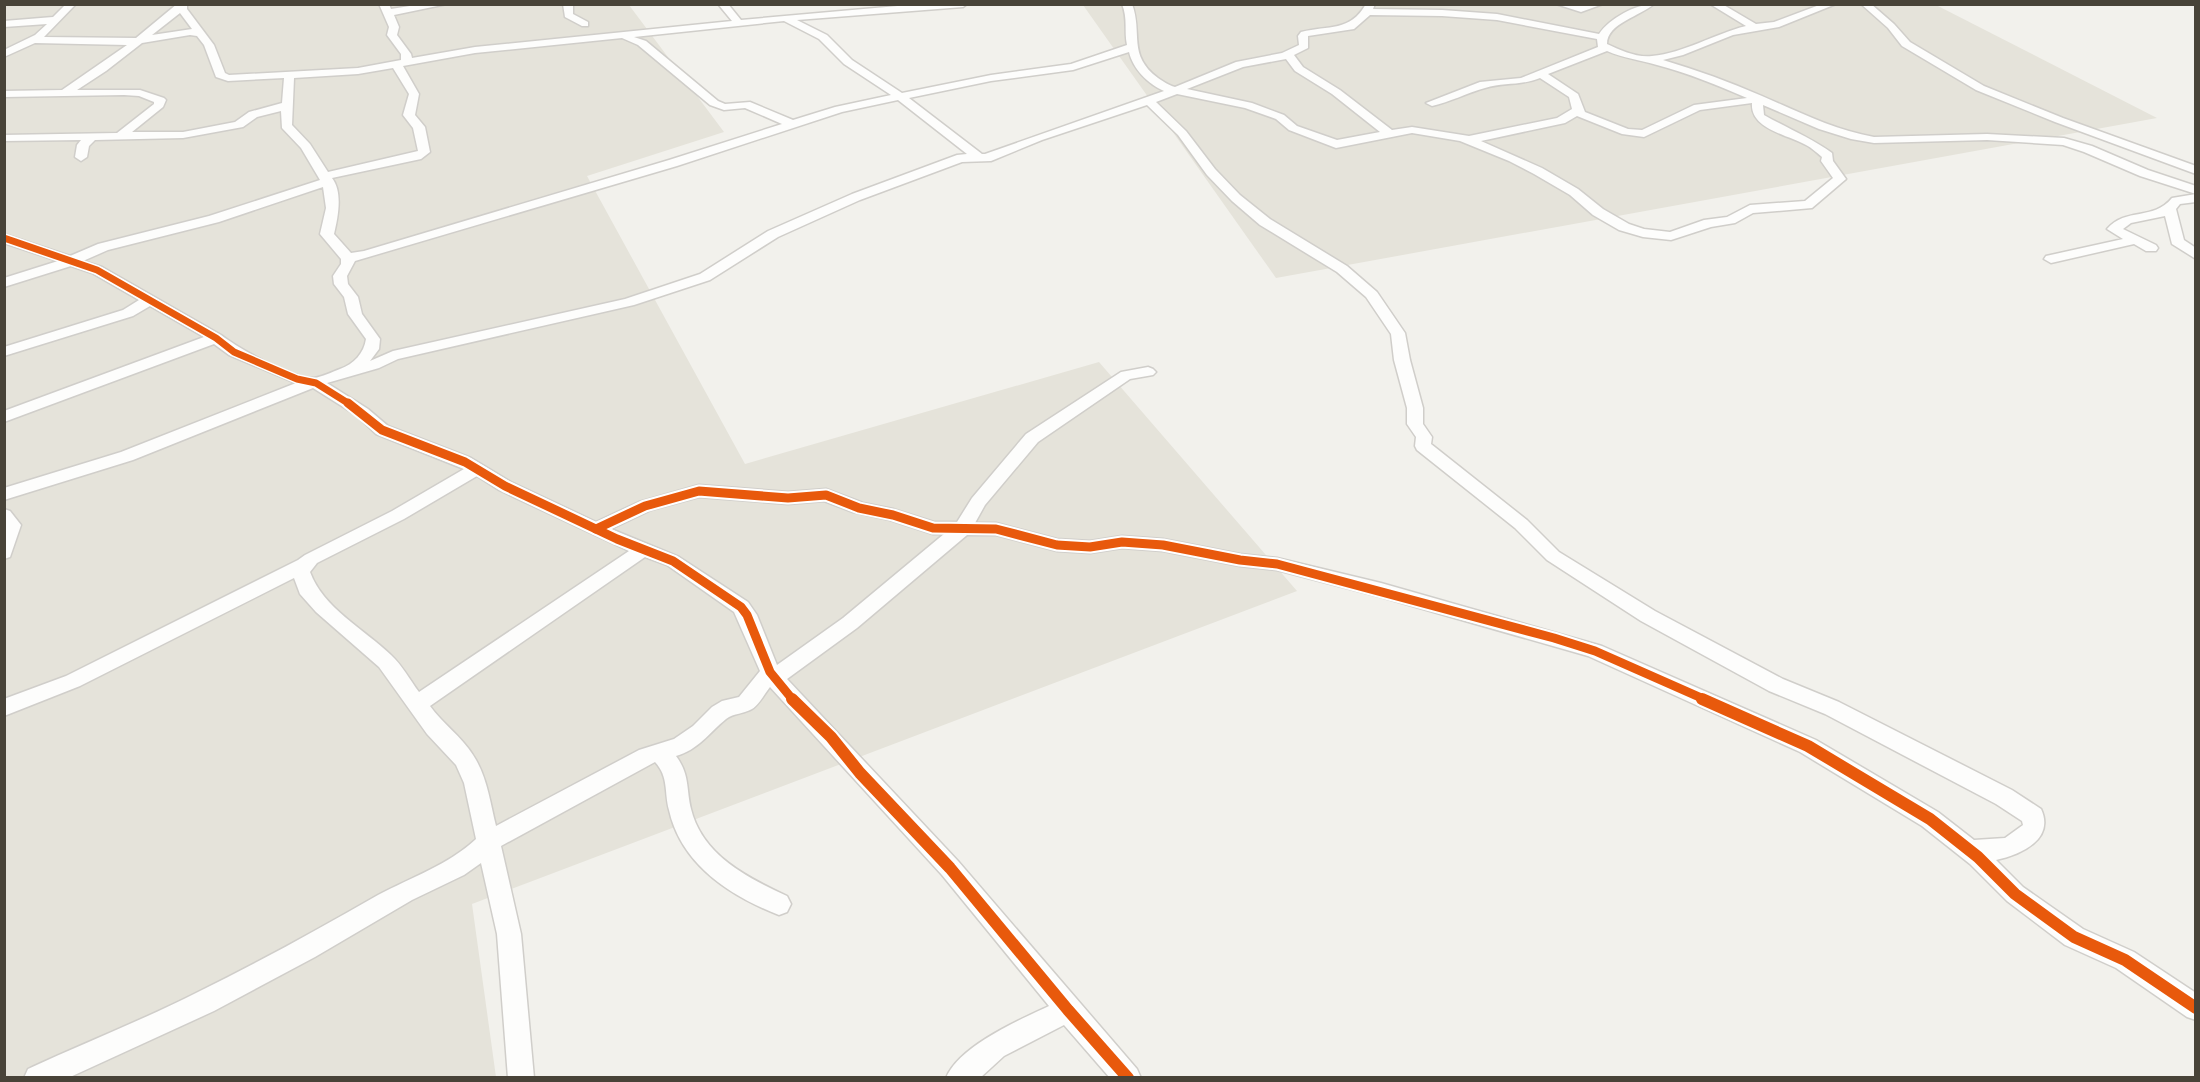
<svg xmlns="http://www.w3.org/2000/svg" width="2200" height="1082" viewBox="0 0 2200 1082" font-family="Commissioner,sans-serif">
<rect width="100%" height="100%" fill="#f2f1ec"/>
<!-- residential -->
<g fill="#e5e3da">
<polygon points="5,5 629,5 724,132 587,176 745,464 1099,362 1297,591 472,904 496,1077 5,1078"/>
<polygon points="1083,5 1936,5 2157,118 1276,278"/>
</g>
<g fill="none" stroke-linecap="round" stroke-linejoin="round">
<!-- street casing -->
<g stroke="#d0ceca" stroke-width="3">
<g id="street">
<path d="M 66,4 L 76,4 L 44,37 L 136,38 L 177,4 L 187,4 L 187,9 L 214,45 L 225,73 L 229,75 L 358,68 L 401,60 L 401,54 L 387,35 L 389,27 L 379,4 L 389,4 L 391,9 L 422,4 L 447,4 L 394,15 L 399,27 L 397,35 L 411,54 L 412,58 L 475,47 L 732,21 L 718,4 L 728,4 L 741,20 L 920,4 L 967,4 L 963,7 L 797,20 L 827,35 L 852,60 L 902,93 L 991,75 L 1071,64 L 1127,45 C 1124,31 1128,19 1122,4 L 1132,4 C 1143,33 1127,55 1158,78 C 1164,82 1168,85 1175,87 L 1236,62 L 1282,53 L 1299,45 L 1298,36 L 1301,32 C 1329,25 1350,32 1366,4 L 1375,4 L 1373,9 L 1442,10 L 1497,14 L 1599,34 C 1610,18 1636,4 1654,4 C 1641,16 1607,23 1607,44 C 1620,50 1637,58 1652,56 C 1684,53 1714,34 1746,26 L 1710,4 L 1722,4 L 1756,24 L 1774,22 L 1822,4 L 1836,4 L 1779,27 L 1733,35 L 1683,55 L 1663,60 C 1697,70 1730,82 1762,96 C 1799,112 1834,130 1874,137 L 1987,134 L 2064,138 L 2092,146 L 2148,170 L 2196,186 L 2196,194 L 2140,176 L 2084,152 L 2063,145 L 1987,140 L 1874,143 L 1851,139 L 1819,129 L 1763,105 L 1764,115 C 1787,128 1811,138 1832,153 L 1833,161 L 1846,179 L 1812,208 L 1753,213 L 1735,223 L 1711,227 L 1671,240 L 1643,237 L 1619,230 L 1593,215 L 1570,195 L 1534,174 L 1509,161 L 1460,141 L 1412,133 L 1336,148 L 1289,130 L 1276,119 L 1245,108 L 1177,94 L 1156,102 L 1186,131 L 1215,169 L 1240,195 L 1270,219 L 1347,266 L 1377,292 L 1405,333 L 1410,360 L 1423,408 L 1423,424 L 1432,437 L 1431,444 L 1527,520 L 1559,552 L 1655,611 L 1783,679 L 1839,702 L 2012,790 L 2041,809 C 2055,839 2021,855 1996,860 L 2023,887 L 2083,929 L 2134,952 L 2196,993 L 2196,1020 L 2187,1017 L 2116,968 L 2065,945 L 2007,901 L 1970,864 L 1922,826 L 1800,752 L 1588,656 L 1381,597 L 1277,570 L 1240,566 L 1163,551 L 1122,548 L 1090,553 L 1057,551 L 996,535 L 967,535 L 857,628 L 787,679 L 958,861 L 1137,1069 L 1141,1078 L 1110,1078 L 1064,1025 L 1004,1056 L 980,1078 L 946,1078 C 959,1046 1019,1020 1049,1006 L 942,875 L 770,687 C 765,693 759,705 752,709 C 744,714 734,713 726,719 C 709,733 698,750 676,756 C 690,775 686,788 691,809 C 702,855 748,878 787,896 L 791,904 L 787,912 L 779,915 C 730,896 681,864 669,810 C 664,792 669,777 655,762 L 501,846 L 521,934 L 534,1078 L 508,1078 L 497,934 L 481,863 L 464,875 L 412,900 L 315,957 L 214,1011 L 68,1078 L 24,1078 L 28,1069 C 84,1043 143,1020 198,992 C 259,962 319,929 378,895 C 412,877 448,865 476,839 L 464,783 L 456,765 L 427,734 L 379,667 L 316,612 L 300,594 L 294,578 L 80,686 L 4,716 L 4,699 L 66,676 L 298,560 L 305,555 L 392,511 L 464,469 L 376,434 L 356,415 L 313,388 L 133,460 L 4,500 L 4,488 L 121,452 L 296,383 L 229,355 L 214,344 L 4,422 L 4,411 L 204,337 L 150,306 L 133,316 L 4,356 L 4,347 L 123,310 L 139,300 L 92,273 L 71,266 L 4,287 L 4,278 L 58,261 L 4,243 L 4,234 L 70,256 L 98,244 L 209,216 L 320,180 L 301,148 L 282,128 L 281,111 L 257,117 L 243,127 L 183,138 L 95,140 L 89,146 L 87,157 L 81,161 L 75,157 L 77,145 L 81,140 L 4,141 L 4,135 L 117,133 L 154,104 L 154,102 L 139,96 L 124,95 L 4,97 L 4,91 L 62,90 L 127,45 L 35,43 L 4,57 L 4,50 L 35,35 L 47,24 L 4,27 L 4,21 L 53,17 ZM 180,13 L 192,29 L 152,35 ZM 1370,15 L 1442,16 L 1497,20 L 1597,39 L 1598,47 L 1521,78 L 1480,82 L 1426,103 L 1432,106 C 1450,102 1467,93 1485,88 C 1504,82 1520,86 1540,78 L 1569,97 L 1572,109 L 1557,118 L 1469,136 L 1412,127 L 1392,130 L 1340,90 L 1303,67 L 1294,55 L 1308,48 L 1308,36 L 1354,29 ZM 784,21 L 819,39 L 844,64 L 891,95 L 835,107 L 793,120 L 750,102 L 725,104 L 718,101 L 646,41 L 634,37 ZM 190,35 L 197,36 L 204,45 L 216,77 L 228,81 L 284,78 L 282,103 L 249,112 L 235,122 L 183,132 L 132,132 L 163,107 L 166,100 L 164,98 L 140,90 L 77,90 L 106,71 L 142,43 ZM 622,38 L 638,45 L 710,105 L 724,110 L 745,108 L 782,124 L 669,160 L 364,251 L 351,253 L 334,234 C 338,217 343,192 332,178 L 421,159 L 430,152 L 425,127 L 415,115 L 419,94 L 403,66 L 475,53 ZM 1607,51 C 1623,58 1640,60 1657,65 C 1688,73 1717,85 1747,98 L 1694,105 L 1642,130 L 1628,129 L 1585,112 L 1578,94 L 1548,74 ZM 1129,52 C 1133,69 1148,84 1164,91 L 985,154 L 982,154 L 909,98 L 991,81 L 1073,70 ZM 1286,59 L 1295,71 L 1332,94 L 1380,132 L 1337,140 L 1297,126 L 1284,115 L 1252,103 L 1187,89 L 1243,67 ZM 393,68 L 409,94 L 403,115 L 413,128 L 418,151 L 328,172 L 310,144 L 292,125 L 294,78 L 358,74 ZM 898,100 L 967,154 L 957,155 L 852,194 L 768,231 L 700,274 L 625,299 L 393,351 L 370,361 L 379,349 L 380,339 L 362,314 L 358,297 L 348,284 L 347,276 L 355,261 L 677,166 L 842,112 ZM 1752,103 C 1750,129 1788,135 1806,145 C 1812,148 1817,153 1822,157 L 1821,161 L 1833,178 L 1805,201 L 1750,205 L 1727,217 L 1704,220 L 1670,232 L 1644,229 L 1629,224 L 1603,209 L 1578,189 L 1542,168 L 1481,141 L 1565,123 L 1577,116 L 1622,134 L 1644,137 L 1700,110 ZM 1147,105 L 1178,135 L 1207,175 L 1232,201 L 1260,225 L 1337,272 L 1366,297 L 1391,334 L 1394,360 L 1407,408 L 1407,424 L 1416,437 L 1415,446 L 1417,450 L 1515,528 L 1547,560 L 1641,621 L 1769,691 L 1825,714 L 1996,804 L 2022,821 L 2023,825 L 2005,838 L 1974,840 L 1938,812 L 1816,740 L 1602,646 L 1381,583 L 1277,558 L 1240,554 L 1163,539 L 1122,536 L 1090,541 L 1057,539 L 996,523 L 975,523 L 985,505 L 1038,442 L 1130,379 L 1153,375 L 1156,372 L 1153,369 L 1148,367 L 1121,372 L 1026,434 L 972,498 L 957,522 L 934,522 L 893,509 L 863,503 L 826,489 L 788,492 L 699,485 L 639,502 L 596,522 L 511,482 L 471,458 L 388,426 L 368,409 L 327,383 L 379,368 L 398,359 L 634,305 L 710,280 L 778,237 L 860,200 L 962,162 L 991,161 L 1042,140 ZM 323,187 L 326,208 L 320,234 L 341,259 L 341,264 L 333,276 L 334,284 L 344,297 L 348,314 L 366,339 C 364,353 354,364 340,369 C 332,372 322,377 314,378 C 292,379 238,348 221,335 L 102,267 L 83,261 L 108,250 L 219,222 ZM 477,476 L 499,490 L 629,551 L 419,692 C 410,680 402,665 391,655 C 364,629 323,608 310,572 L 317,563 L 404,519 ZM 699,497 L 788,504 L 824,501 L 853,512 L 890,520 L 933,534 L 944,534 L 843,618 L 777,665 L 757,615 L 748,602 L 679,557 L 611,529 L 651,510 ZM 645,557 L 667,565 L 734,612 L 760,671 L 739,697 L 722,701 L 712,707 L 693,726 L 674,739 L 639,750 L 496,826 C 490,802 487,776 473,755 C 462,737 442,723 430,706 Z"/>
<polygon points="563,4 573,4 573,14 588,22 588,26 582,26 565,17"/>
<polygon points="1556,4 1603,4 1581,12"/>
<polygon points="1861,4 1871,4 1894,24 1910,42 1984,86 2063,118 2196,166 2196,174 2055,122 1976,90 1902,46 1888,28"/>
<path d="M 2196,194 L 2196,202 L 2180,204 L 2176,209 L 2184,240 L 2196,248 L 2196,259 L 2172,244 L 2165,216 L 2131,223 L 2123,229 L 2156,245 L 2158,248 L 2156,251 L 2146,251 L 2134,244 L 2051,263 L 2044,259 L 2046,256 L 2123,239 L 2107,229 C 2126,207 2153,221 2172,198 Z"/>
<polygon points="4,509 10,511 21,525 10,557 4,559"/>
</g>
</g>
<!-- street -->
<use href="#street" fill="#fdfdfc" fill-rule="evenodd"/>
<!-- cycleway-far2 casing -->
<g stroke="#fff" stroke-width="10">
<polyline id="cycleway-far2" points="4,238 97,270 216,338 234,352 297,379 316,383 351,405"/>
</g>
<!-- cycleway-far1 casing -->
<g stroke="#fff" stroke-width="13">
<g id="cycleway-far1">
<polyline points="348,403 382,430 465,462 505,486 617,539 673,561 741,607 747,615 770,672 793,700"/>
<polyline points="596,529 645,506 699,491 788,498 826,495 859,508 893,515 933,528 996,529 1057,545 1090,547 1122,542 1163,545 1240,560 1277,564 1554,638 1595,651 1706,700"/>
</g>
</g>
<!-- cycleway casing -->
<g stroke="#fff" stroke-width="16">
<g id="cycleway">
<polyline points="792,699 831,737 860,773 950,868 1068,1010 1128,1078"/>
<polyline points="1702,699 1808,746 1930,819 1978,857 2015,894 2074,937 2125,960 2196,1008"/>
</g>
</g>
<!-- cycleway-far2 -->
<use href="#cycleway-far2" stroke="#e8590c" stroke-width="7"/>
<!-- cycleway-far1 -->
<use href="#cycleway-far1" stroke="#e8590c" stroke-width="9"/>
<!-- cycleway -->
<use href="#cycleway" stroke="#e8590c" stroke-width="12"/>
</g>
<!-- border -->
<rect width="2200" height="1082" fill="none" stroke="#484338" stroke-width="12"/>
</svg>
